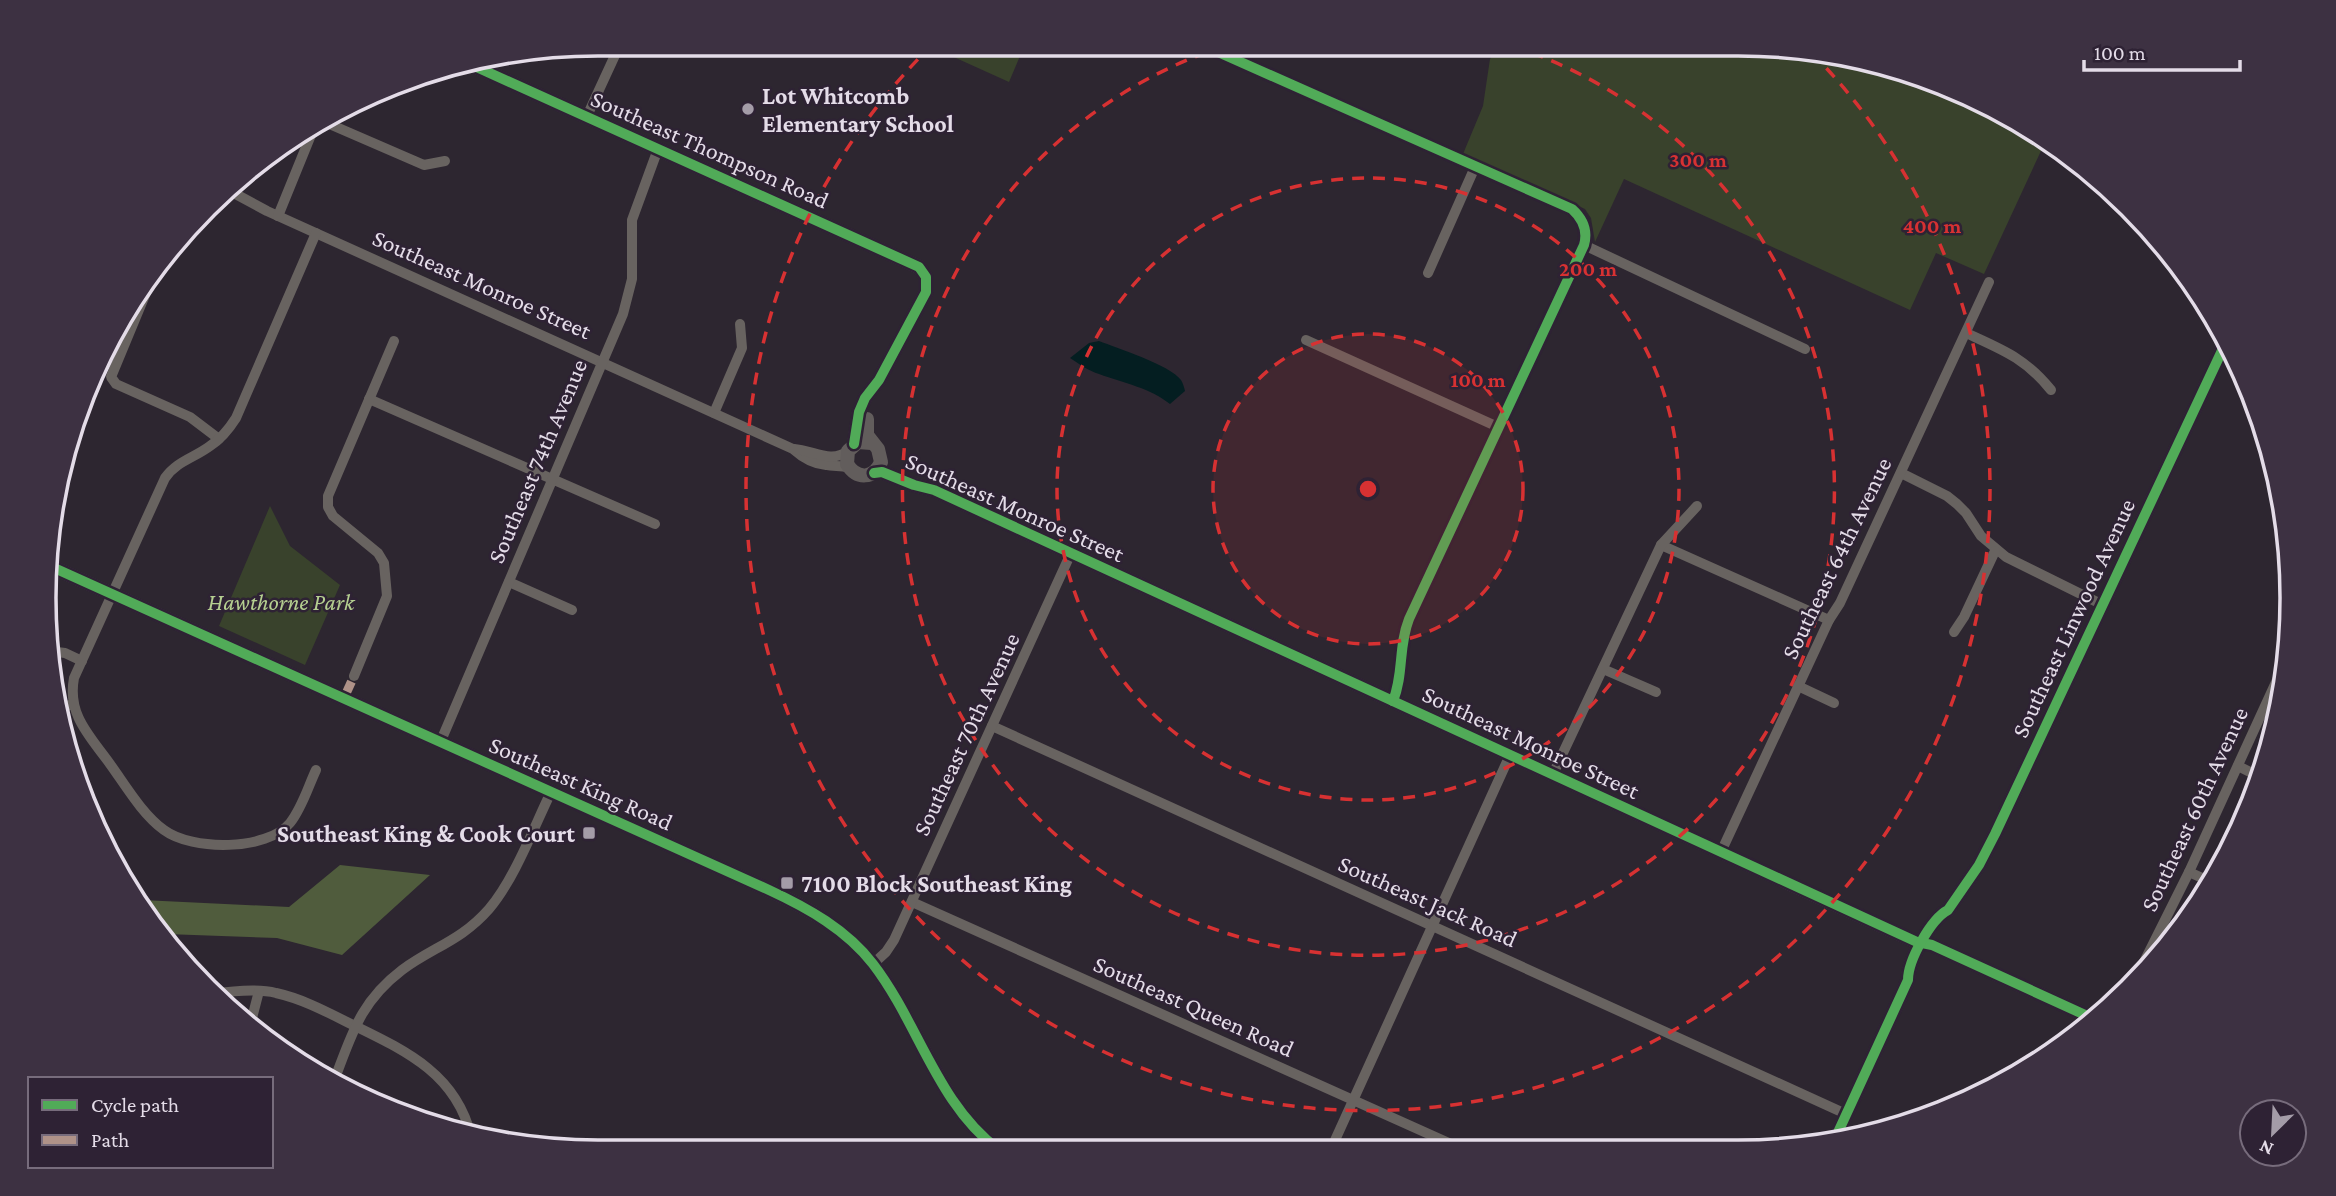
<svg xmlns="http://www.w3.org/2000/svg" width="2336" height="1196" viewBox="0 0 2336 1196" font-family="'Crimson Pro',serif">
<rect width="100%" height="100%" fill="#2d2630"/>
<!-- green -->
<g fill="#39422c">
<polygon points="925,44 1025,44 1009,82"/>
<polygon points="1499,45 1774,45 1881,63 1983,101 2046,140 1984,274 1936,253 1910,310 1624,179 1595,242 1591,218 1585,209 1463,154 1483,106 1490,59"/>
<polygon points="270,506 290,546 340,585 305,665 219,626"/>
</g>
<!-- forest -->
<polygon fill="#505c3d" points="340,865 430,875 342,955 277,938 166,934 142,900 289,907"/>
<!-- water -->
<path fill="#041e21" d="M 1099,341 C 1117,348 1170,365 1181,380 C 1183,383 1184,387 1185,391 L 1170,404 C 1150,388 1124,383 1099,374 C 1089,371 1079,364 1070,358 L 1089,343 Z"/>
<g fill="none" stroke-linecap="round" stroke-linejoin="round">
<!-- street -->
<g stroke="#686360" stroke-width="10">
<path d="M 1200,44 L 1572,209 C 1583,219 1588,231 1584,245 L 1409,619 C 1398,647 1404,674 1393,701"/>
<polyline points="587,116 617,51 617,44"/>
<polyline points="327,123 424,165 445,161"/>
<path d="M 230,191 L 267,211 L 793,449 C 803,458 813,464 826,465 C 834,467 841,465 849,468"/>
<polyline points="278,216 313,130"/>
<polyline points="1584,245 1805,349"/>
<polyline points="155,271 111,377 116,384 190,417 219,439"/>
<polyline points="1428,273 1475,167"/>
<path d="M 1966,333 C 2003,350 2025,358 2051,390"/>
<polyline points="1306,340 1498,427"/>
<polyline points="369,399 655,524"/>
<polyline points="714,413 742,348 740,324"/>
<path d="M 794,449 C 813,450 831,464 848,451"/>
<polyline points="1901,473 1947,496 1957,504 1966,513 1981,536 2006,557 2103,605"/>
<polyline points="1661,545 1829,620"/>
<polyline points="509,582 572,610"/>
<polyline points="1954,632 1964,617 1995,551"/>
<polyline points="49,651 65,653 82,661"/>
<polyline points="1603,669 1656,692"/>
<polyline points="354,676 387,596 384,563 378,553 333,516 328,507 328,496 394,341"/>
<polyline points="1798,686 1834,703"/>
<polyline points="60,708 73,704"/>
<polyline points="992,726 1846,1114"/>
<polyline points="440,743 623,314 632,279 632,220 658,149"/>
<polyline points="2238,766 2260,777"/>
<path d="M 316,770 C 308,787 302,808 290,823 C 267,851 192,851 164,830 C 142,814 126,786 110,764 C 90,736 67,715 74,678 L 165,478 C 177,461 194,458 210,446 C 221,439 229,429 236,418 L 316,233"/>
<polyline points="1553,774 1661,545 1697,506"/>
<polyline points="1721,852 1829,620 1840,603 1989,282"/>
<polyline points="2189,872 2211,882"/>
<polyline points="912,902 1460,1148"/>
<polyline points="873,964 886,952 894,940 1071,553"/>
<polyline points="2137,976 2189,872 2287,658"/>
<path d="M 212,994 C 232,991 257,988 276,993 C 303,999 327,1012 351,1024 C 404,1050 456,1073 471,1136"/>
<polyline points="251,1022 259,991"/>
<path d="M 334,1081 C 352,1034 360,1002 402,970 C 433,947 461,941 489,909 C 514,880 534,827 551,792"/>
<polyline points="1331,1149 1510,755"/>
</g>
<!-- secondary -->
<g stroke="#625d5c" stroke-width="14">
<polyline points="472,65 919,267 926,277 926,292 879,380 865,398 859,412 854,444"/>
<path d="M 867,419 L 867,435 L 878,449 L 881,462 C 874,479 857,480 847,464 L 848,451 L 858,442 L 871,443"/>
<polyline points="874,473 882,472 914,485 934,490 1921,944"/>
<path d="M 52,567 L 769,890 C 808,908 847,930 873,964 C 919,1024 937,1104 999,1150"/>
<polyline points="1932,945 2094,1019"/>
<path d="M 1834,1141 L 1908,980 C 1908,960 1931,919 1948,910 L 1979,865 L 1995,834 L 2227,340"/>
</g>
<!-- quiet -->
<polyline stroke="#af9288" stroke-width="9" stroke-dasharray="18 9" stroke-linecap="butt" points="344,698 354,676"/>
<!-- cycleway casing -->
<g stroke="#2e2234" stroke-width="15">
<g id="cycleway">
<path d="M 1200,44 L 1572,209 C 1583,219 1588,231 1584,245 L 1409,619 C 1398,647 1404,674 1393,701"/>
<polyline points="472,65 919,267 926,277 926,292 879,380 865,398 859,412 854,444"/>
<polyline points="874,473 882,472 914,485 934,490 1917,942 1932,945 2094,1019"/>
<path d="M 52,567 L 769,890 C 808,908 847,930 873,964 C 919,1024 937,1104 999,1150"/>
<path d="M 1834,1141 L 1908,980 C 1908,960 1931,919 1948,910 L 1979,865 L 1995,834 L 2227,340"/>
</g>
</g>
<!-- cycleway -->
<use href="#cycleway" stroke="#51ab58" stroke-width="10"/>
</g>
<!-- distance rings -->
<circle cx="1368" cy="489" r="155" fill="#d73132" fill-opacity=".12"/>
<g fill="none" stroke="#d73132" stroke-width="3.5" stroke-dasharray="12 9">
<circle cx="1368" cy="489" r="155"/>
<circle cx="1368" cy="489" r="311"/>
<path d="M1512 46A466 466 0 1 1 1228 45"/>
<path d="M1812 53A622 622 0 1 1 932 45"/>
</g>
<!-- markers -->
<g fill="#a49ca8" stroke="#2e2234" stroke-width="2.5">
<circle cx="748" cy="109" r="7"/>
<rect x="582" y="826" width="14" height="14" rx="3.5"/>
<rect x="780" y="876" width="14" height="14" rx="3.5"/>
</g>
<g text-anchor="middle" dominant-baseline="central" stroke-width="5" stroke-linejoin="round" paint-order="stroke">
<!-- poi labels -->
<g font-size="24" font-weight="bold" fill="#e4dce8" stroke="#2e2234" text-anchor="start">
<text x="762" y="95">Lot Whitcomb<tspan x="762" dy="28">Elementary School</tspan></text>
<text x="575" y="833" text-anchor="end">Southeast King &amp; Cook Court</text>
<text x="801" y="883">7100 Block Southeast King</text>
</g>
<!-- street labels -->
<g font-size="24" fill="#e4dce8" stroke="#2e2234">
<text transform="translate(710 149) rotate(24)">Southeast Thompson Road</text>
<text transform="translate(482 284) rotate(24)">Southeast Monroe Street</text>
<text transform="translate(537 461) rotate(-67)">Southeast 74th Avenue</text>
<text transform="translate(1015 507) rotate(24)">Southeast Monroe Street</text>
<text transform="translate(1836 558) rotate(-64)">Southeast 64th Avenue</text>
<text transform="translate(2073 618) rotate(-65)">Southeast Linwood Avenue</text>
<text transform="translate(966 734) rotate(-65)">Southeast 70th Avenue</text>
<text transform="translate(1531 742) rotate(25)">Southeast Monroe Street</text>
<text transform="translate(581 783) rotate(24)">Southeast King Road</text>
<text transform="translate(2194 809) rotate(-65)">Southeast 60th Avenue</text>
<text transform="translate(1428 901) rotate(24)">Southeast Jack Road</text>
<text transform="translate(1194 1006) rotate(24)">Southeast Queen Road</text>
</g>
<!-- park labels -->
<g font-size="24" font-style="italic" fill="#b5cf90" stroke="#2e2234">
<text x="281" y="601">Hawthorne Park</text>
</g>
</g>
<!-- crop -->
<path d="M0 0H2336V1196H0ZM598 56H1738A542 542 0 0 1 2280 598V598A542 542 0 0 1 1738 1140H598A542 542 0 0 1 56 598V598A542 542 0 0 1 598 56Z" fill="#3d3142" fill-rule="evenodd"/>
<path fill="none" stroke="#e4dce8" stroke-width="3.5" d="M598 56H1738A542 542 0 0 1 2280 598V598A542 542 0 0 1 1738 1140H598A542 542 0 0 1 56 598V598A542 542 0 0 1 598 56Z"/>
<circle cx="1368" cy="489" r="10" fill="#d73132" stroke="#2e2234" stroke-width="3.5"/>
<g font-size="21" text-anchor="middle" font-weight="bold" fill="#d73132" stroke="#2e2234" stroke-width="5" stroke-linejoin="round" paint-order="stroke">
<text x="1698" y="167">300 m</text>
<text x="1932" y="233">400 m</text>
<text x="1588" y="276">200 m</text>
<text x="1478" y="387">100 m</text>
</g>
<!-- legend -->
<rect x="28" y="1077" width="245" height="91" fill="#2e2234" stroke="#776c7c" stroke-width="2"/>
<rect x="42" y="1100" width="35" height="10" fill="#51ab58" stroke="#776c7c" stroke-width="2"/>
<text x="91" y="1112" font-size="21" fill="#e4dce8">Cycle path</text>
<rect x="42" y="1135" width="35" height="10" fill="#af9288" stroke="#776c7c" stroke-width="2"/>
<text x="91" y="1147" font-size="21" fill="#e4dce8">Path</text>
<!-- north arrow -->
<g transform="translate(2273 1133) rotate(204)"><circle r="33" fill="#2e2234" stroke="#776c7c" stroke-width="2"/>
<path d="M0-5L12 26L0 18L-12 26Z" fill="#a49ca8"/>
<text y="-10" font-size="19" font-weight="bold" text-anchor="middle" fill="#e4dce8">N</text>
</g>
<!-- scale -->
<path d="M2084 60v10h156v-10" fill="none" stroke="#e4dce8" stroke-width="3.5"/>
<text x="2094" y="60" font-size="21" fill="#e4dce8" stroke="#2e2234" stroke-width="5" paint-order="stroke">100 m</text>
</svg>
